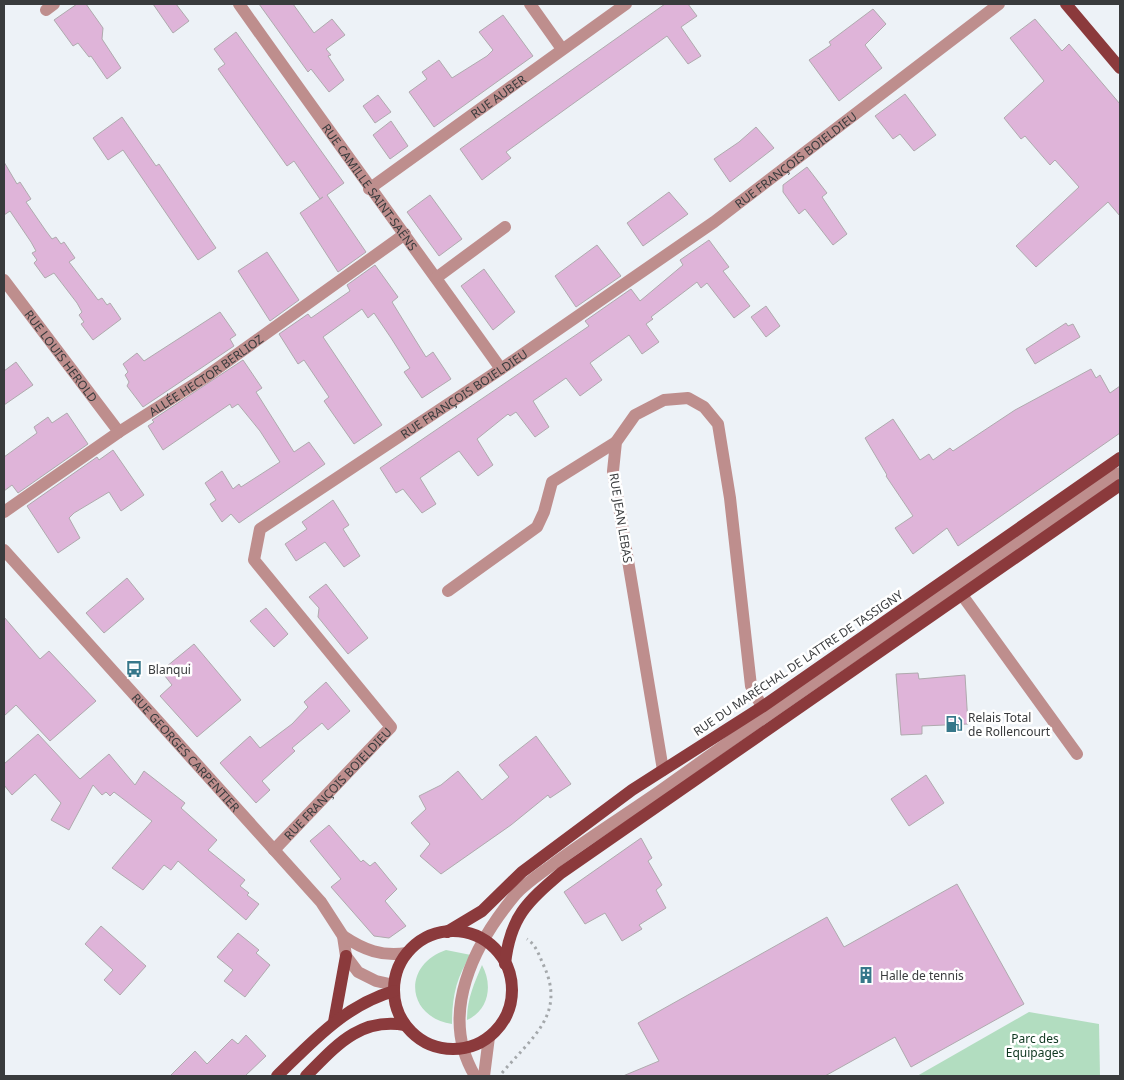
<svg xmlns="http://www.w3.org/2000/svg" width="1124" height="1080" viewBox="0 0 1124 1080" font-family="'Noto Sans',sans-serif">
<rect width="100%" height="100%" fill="#edf2f7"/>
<!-- green -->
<g fill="#b2ddc0">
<path d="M 446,950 L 471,955 C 456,977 452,998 452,1024 C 406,1017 402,965 446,950 Z"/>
<path d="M 482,965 C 493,985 489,1010 467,1020 C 467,999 474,984 482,965 Z"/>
<polygon points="1029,1012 1099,1024 1100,1076 917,1076"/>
</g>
<!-- building -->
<g fill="#dfb4d9" stroke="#afaaae">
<polygon points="77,4 86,4 103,28 102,39 121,68 107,79 91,56 89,57 78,43 73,46 54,20"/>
<polygon points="153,4 176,4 189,21 173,33"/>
<polygon points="259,4 293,4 314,33 332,19 345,35 326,49 331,55 328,56 344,80 329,92 311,69 308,72"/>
<polygon points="665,4 688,4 697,16 681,27 701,56 688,64 667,36 506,152 511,158 482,180 460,149"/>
<polygon points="873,9 886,24 865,45 882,68 839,101 809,60 831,45 829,42"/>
<polygon points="503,15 533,56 434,127 409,92 427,79 422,72 439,60 452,78 487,56 493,50 479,32"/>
<polygon points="1035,19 1062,51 1069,44 1120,104 1120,216 1108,202 1036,267 1016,246 1079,187 1055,160 1050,165 1025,136 1021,139 1004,118 1044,81 1010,38"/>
<polygon points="236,32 344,183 327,195 366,252 338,272 300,213 323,197 320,199 294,161 287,166 218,69 225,64 214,49"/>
<polygon points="905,94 936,135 914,151 900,134 893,139 875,116"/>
<polygon points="378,95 391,112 375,123 363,106"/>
<polygon points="122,117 156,166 159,164 216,248 198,260 123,150 108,160 93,138"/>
<polygon points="391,121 408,146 390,159 373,135"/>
<polygon points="756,127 774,148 730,182 714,159 739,142"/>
<polygon points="4,162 17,184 20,182 31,199 26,202 46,231 52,239 56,237 61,244 64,242 75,258 69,262 92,292 98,300 102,298 107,305 110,303 121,319 93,340 81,324 84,322 79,315 82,312 77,303 54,273 45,278 34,263 37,260 32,253 36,251 31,242 10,211 4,215"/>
<polygon points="807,167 827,193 822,197 847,234 833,245 805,209 799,214 783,192 783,185"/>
<polygon points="669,192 688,214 643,246 627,223"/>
<polygon points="430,195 462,239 439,256 407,212"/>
<polygon points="709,240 729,267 723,271 750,306 734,318 707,283 701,288 697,282 651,317 653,319 646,324 659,342 642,354 629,335 590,363 602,380 580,396 566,378 533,401 549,427 535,437 516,412 510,416 508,414 477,439 493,465 478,476 459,451 453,455 420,478 436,504 422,513 403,489 396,493 380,468 589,326 585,321 631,289 640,301 683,265 680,260"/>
<polygon points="597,245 621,276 576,307 555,276"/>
<polygon points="267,252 299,300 270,321 238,271"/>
<polygon points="375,265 398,297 392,302 416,341 426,357 433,352 451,379 422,398 404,372 410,368 391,338 374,313 368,318 362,309 323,337 382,425 354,444 324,401 329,397 304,360 298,364 279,334 308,314 311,318 350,291 347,285"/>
<polygon points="484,269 515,312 493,330 461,286"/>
<polygon points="766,306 780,326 766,337 751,317"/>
<polygon points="220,312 236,335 230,339 234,346 143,407 127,386 129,382 125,375 128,372 123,364 137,353 144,361"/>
<polygon points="1066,323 1068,326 1073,324 1080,337 1035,364 1026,349"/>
<polygon points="243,360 262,388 256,392 294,452 309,442 325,464 239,523 231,514 222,522 210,504 216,500 205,483 222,471 233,489 239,484 241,487 280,462 260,431 238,404 232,408 230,404 163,450 148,426 154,422 152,420"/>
<polygon points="16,362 33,385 4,405 4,371"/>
<polygon points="1091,369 1096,378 1100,375 1110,393 1120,386 1120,433 958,546 947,528 913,554 895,528 913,516 886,476 887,475 865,438 893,419 920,460 929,454 933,460 950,448 953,451 1015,410"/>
<polygon points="67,413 88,444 18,493 12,485 4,491 4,457 37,433 34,427 48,417 52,423"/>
<polygon points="113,450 144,495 121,511 109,492 74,513 69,518 80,538 58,553 27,506 97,457 99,460"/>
<polygon points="333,500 349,525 343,529 360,556 344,567 325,542 296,561 285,544 307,529 302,522"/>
<polygon points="127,578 144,599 104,633 86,613"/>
<polygon points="326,584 368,638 348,654 318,617 319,608 309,597"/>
<polygon points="266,608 288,634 274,647 250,621"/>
<polygon points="4,617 40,659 49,651 96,701 50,741 16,705 4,716"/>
<polygon points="194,644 241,700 197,737 160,696 172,685 161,671"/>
<polygon points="918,673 919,679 965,675 968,724 922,726 922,734 901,735 896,674"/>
<polygon points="326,682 350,711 328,730 322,723 292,748 295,751 262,781 270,790 256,803 220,763 250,736 260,748 292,724 308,707 304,702"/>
<polygon points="38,734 80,779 109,754 135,785 144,771 185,803 181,808 217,840 208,850 245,880 240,886 249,893 247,895 259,904 246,920 178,861 171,870 164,865 143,890 112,868 152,821 114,792 110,796 106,792 102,795 93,785 69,830 51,820 61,803 35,774 12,795 4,785 4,764"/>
<polygon points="536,736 571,784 550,798 548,795 511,825 441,874 420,856 430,844 411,823 426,809 419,796 441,785 458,771 482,800 509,777 499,765"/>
<polygon points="926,775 944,803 909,826 891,799"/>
<polygon points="329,825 361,862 363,860 370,866 375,862 397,889 385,901 406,926 389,938 374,936 331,887 341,879 310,841"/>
<polygon points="641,838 652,858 648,861 662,885 656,890 666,908 639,925 642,929 622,941 605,913 585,924 564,892"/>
<polygon points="957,884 1024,1004 911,1067 895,1037 825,1076 623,1076 659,1061 638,1023 827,917 844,947"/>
<polygon points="101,926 146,966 120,995 104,980 113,970 85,944"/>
<polygon points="238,933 259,950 256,953 270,965 245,997 224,981 233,970 217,957"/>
<polygon points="246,1035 266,1056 245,1076 170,1076 195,1051 207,1064 232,1039 238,1044"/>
</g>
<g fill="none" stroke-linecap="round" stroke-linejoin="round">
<!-- path -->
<path stroke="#a4a8ab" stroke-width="3" stroke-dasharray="2.5 4" stroke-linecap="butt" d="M 502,1073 C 532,1037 567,1014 543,964 C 539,955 536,945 527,939"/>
<!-- minor -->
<g stroke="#be8e8d" stroke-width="12">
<path id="s1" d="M 239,4 C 325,126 414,247 501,369"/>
<polyline points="530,4 562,49"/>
<polyline points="46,10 54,4"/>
<path id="s2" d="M 369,189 L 626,4"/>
<polyline points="436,278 505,227"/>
<path id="s3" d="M 4,280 L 119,432"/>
<path id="s4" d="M 4,512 L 119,432 L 204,378 L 405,234"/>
<path id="s5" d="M 4,550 L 321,902 L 343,936 L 346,956 L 358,972 L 376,981 L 394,985"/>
<polyline points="448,591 537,527 544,512 552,482 616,442"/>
<polyline points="962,595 1077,754"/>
<polyline points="663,770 613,471 616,442 635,415 664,400 688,398 704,407 718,424 730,498 751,686 762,707"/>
<path id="s6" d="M 274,850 L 391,727 L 254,560 L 260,529 L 501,369 L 714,222 L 999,4"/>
<path d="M 343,936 C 364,950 382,957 407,953"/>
<path d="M 475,1076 C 438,1014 474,944 516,894 C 526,883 540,874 552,865 C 587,839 624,816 660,791 C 809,684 962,583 1111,477 L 1120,473"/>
<polyline points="484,1076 489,1037"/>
</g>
<!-- major -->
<g stroke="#8b3a3c" stroke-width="12">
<polyline points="1066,4 1120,68"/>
<circle cx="453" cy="990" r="59"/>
<polyline points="447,932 482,911 522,872 632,790 762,707 1120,458"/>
<path d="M 505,964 C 510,917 527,902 561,873 L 1120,485"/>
<polyline points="334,1022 346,956"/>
<path d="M 277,1076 C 312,1042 345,1005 394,991"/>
<path d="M 306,1076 C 335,1047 359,1017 405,1025"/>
</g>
</g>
<!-- icons -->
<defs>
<g id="bus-bare" transform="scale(1.35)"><path d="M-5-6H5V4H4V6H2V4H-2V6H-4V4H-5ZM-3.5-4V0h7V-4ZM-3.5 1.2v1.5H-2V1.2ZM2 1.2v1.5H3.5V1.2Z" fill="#36778a" stroke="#fff" stroke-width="2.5" paint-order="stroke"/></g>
<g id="fuel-bare" transform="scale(1.35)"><path d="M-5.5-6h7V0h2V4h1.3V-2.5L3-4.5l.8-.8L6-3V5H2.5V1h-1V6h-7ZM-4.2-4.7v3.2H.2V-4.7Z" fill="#36778a" stroke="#fff" stroke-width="2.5" paint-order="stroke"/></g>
<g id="building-bare" transform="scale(1.35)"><path d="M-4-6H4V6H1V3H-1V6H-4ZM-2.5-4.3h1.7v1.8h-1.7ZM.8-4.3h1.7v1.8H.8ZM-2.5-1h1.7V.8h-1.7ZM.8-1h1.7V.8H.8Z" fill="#36778a" stroke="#fff" stroke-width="2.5" paint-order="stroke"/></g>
</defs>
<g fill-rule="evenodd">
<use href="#bus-bare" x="134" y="669"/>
<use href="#fuel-bare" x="954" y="724"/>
<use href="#building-bare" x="866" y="975"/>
</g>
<g text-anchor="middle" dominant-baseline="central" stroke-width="5" stroke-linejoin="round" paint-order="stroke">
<!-- street labels -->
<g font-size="12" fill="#393b3d" stroke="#fff">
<text stroke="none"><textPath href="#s2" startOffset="159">RUE AUBER</textPath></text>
<text stroke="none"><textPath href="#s6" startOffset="1068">RUE FRANÇOIS BOIELDIEU</textPath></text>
<text stroke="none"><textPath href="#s1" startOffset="225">RUE CAMILLE SAINT-SAËNS</textPath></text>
<text stroke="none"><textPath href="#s3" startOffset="95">RUE LOUIS HEROLD</textPath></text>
<text stroke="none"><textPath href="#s4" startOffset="244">ALLÉE HECTOR BERLIOZ</textPath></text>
<text stroke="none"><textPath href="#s6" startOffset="662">RUE FRANÇOIS BOIELDIEU</textPath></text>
<text transform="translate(621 518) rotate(81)">RUE JEAN LEBAS</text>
<text transform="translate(798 663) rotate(-34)">RUE DU MARÉCHAL DE LATTRE DE TASSIGNY</text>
<text stroke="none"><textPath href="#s5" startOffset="272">RUE GEORGES CARPENTIER</textPath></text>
<text stroke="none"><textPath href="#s6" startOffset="92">RUE FRANÇOIS BOIELDIEU</textPath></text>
</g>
<!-- poi labels -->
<g font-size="12" fill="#393b3d" stroke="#fff" text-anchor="start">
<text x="148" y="669">Blanqui</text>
<text x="968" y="717">Relais Total<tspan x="968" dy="14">de Rollencourt</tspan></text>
<text x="880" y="975">Halle de tennis</text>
</g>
<!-- park labels -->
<g font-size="12" fill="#0f3720" stroke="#fff">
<text x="1035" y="1038">Parc des<tspan x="1035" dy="14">Equipages</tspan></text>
</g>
</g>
<!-- border -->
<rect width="1124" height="1080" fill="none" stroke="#393b3d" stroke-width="10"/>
</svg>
